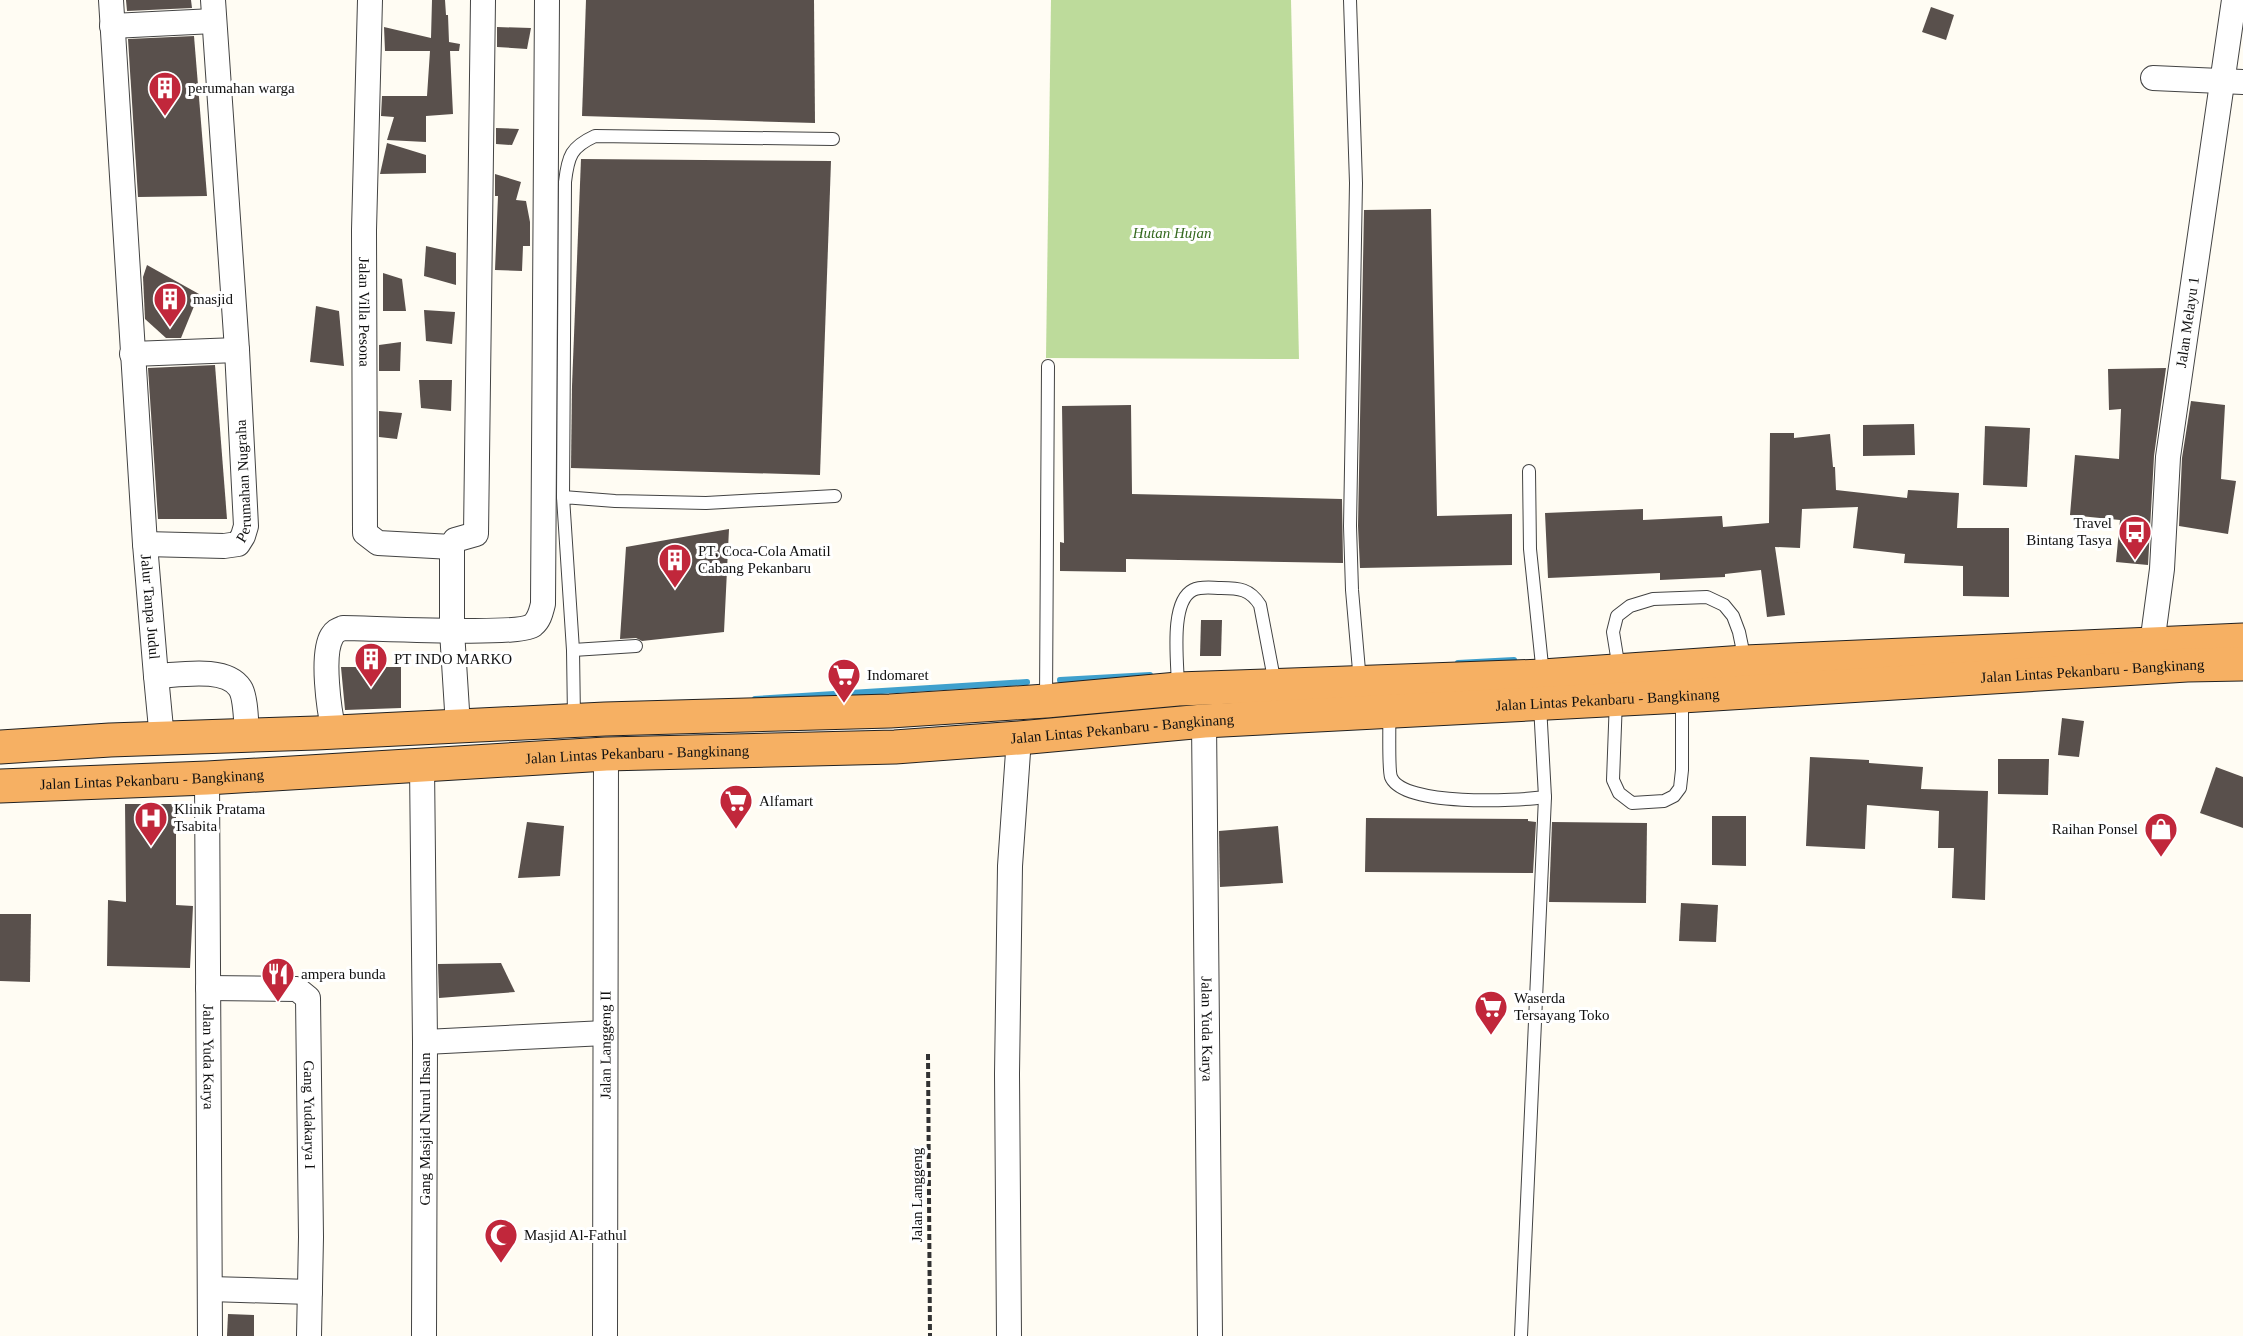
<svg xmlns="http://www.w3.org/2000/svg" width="2243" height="1336" viewBox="0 0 2243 1336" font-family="'Times New Roman',serif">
<rect width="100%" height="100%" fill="#fffcf3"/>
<!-- forest -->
<polygon fill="#bddb9b" points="1051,0 1291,0 1299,359 1046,358"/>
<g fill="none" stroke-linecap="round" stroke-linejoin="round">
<!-- stream -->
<g stroke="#3fa0cd" stroke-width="6">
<polyline points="1458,663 1514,660"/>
<polyline points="1060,680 1150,675"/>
<polyline points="755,699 1027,682"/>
</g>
</g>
<!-- building -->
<g fill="#59504c">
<polygon points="126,0 191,0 192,8 127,11"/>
<polygon points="432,0 445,0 446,15 448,15 449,42 460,44 459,51 450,51 453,114 426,116 426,142 387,140 394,117 381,116 382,96 427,96 430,51 385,51 384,27 431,38"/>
<polygon points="586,0 814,0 815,123 582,116"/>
<polygon points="1931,7 1954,15 1946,40 1922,32"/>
<polygon points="497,27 531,28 527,49 497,47"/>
<polygon points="194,36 207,196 138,197 128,39"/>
<polygon points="496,128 519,129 512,145 496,144"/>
<polygon points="387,143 426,155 426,173 380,174"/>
<polygon points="581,159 831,161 820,475 571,468 572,386"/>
<polygon points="495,174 521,182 516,200 526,201 530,222 530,246 523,246 522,271 495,270 498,196 495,196"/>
<polygon points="1431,209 1437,516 1512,514 1512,565 1360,568 1358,526 1364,210"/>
<polygon points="426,246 456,253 456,285 424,276"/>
<polygon points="147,265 199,294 181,338 166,338 145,319 143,277"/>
<polygon points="383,273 402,279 406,311 383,311"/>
<polygon points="316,306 339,311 344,366 310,362"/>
<polygon points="424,310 455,312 452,344 426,341"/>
<polygon points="401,342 400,371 379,371 379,345"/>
<polygon points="215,365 227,519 158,519 148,368"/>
<polygon points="2166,368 2154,456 2148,565 2116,562 2120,520 2070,515 2075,455 2119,459 2121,409 2109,410 2108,369"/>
<polygon points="419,380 452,380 451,411 421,408"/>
<polygon points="2191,401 2225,405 2221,479 2236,481 2228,534 2179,526 2182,458"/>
<polygon points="1131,405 1132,494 1342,499 1343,563 1126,559 1126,572 1060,571 1060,542 1064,543 1062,406"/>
<polygon points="379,411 402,413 397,439 379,437"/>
<polygon points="1914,424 1915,455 1863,456 1863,425"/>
<polygon points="1985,426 2030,428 2027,487 1983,485"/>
<polygon points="1770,433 1794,433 1794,438 1830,434 1833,467 1835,467 1836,490 1907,498 1908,490 1959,493 1957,528 2009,528 2009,597 1963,596 1963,566 1904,563 1905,554 1853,548 1858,507 1802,509 1800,548 1775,547 1785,615 1767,617 1761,570 1725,574 1725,577 1660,580 1660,573 1548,578 1545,513 1643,509 1643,520 1722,516 1723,527 1769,523"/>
<polygon points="729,529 724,632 642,641 636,638 620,639 626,547"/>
<polygon points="1201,620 1222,620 1221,656 1200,656"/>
<polygon points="341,667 401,667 401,708 345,710"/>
<polygon points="2062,718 2084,721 2079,757 2058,755"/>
<polygon points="1810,757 1869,760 1869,763 1923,767 1921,789 1988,791 1985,900 1952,898 1954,848 1938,848 1939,811 1867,805 1865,849 1806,846"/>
<polygon points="1998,759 2049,759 2048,795 1998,794"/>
<polygon points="2216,767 2243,777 2243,828 2200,813"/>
<polygon points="125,804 176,804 176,905 193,906 190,968 107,966 108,900 126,902"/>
<polygon points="1712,816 1746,816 1746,866 1712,865"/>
<polygon points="1366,818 1528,819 1528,821 1536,822 1533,873 1365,872"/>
<polygon points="527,822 564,826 560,876 518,878"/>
<polygon points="1552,822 1647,823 1646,903 1549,902"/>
<polygon points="1278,826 1283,883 1220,887 1219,831"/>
<polygon points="1681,903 1718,905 1716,942 1679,941"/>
<polygon points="0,914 31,914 30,982 0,981"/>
<polygon points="501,963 515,992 439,998 438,964"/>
<polygon points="228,1314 254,1315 254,1336 227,1336"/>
</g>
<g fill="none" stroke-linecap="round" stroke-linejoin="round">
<!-- service casing -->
<g stroke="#434343" stroke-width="14">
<g id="service">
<polyline points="1350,0 1356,183 1350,526 1352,590 1360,682"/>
<polyline points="1529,471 1530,549 1543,675"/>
<path d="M 563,497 L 565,182 C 568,156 571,147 595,136 L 833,139"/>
<polyline points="573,650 636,646"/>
<polyline points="1619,669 1613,632 1617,616 1630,606 1653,599 1707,597 1724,605 1733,616 1739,632 1745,661"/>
<path d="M 1178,688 C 1178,664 1169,602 1193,590 C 1201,586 1212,588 1221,588 C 1239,588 1250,589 1260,605 L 1275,684"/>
<polyline points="1616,699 1613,780 1619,793 1632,803 1664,801 1674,796 1680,788 1682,770 1682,697"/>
<polyline points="1046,700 1048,366"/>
<path d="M 1389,713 C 1390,725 1388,769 1391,777 C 1403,807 1517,801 1545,797 L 1540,705"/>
<polyline points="574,718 573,650 563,497 615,501 706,503 835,496"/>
<polyline points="1521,1336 1545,797"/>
</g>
</g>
<!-- minor casing -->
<g stroke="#434343" stroke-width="26">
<g id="minor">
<path id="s1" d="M 111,0 L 145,544 L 156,676 C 179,675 226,666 240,688 C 246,697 246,723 247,734"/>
<path id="s2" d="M 370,0 L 364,230 L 365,533 L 378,543 L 452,547 L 455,540 L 476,534 L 483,0"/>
<polyline points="112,26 214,21"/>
<polyline points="2153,78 2243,82"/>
<polyline points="132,354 237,350"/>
<path id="s3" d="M 145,544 L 224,546 L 238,544 L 243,536 L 246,526 L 237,350 L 213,0"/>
<polyline points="452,547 452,631 458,726"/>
<path id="s4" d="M 2152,644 L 2162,569 L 2168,457 L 2234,0"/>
<polyline points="156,676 162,739"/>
<path id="s5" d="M 1204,721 L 1210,1336"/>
<path d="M 334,731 C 329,711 321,654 332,636 C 335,631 338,630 343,628 C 371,628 519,636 533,625 C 540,619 541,611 543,604 L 547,0"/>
<polyline points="422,766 425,1042 424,1336"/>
<path id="s6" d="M 207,778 L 210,1336"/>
<path id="s7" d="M 208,988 L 297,989 L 308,998 L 311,1237 L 309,1336"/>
<polyline points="425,1042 605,1033"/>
<polyline points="210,1289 310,1292"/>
<path id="s8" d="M 605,1336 L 606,754"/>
<polyline points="1009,1336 1007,1074 1010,866 1019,738"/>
</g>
</g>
<!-- trunk casing -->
<g stroke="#212121" stroke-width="35">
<g id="trunk">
<polyline points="0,747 110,740 316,733 605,719 890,711 1046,701 1178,689 1543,676 1745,662 2243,640"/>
<path id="s9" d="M 0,786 L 207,778 L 606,754 L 895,747 L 1019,738 L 1204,721 L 1682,696 L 2187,665 L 2243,664"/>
</g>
</g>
<!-- path -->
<polyline stroke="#323232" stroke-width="4" stroke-dasharray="6 3" stroke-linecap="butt" points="928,1054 930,1336"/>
<!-- service -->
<use href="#service" stroke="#fff" stroke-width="12"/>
<!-- minor -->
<use href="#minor" stroke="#fff" stroke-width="24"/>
<!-- trunk -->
<use href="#trunk" stroke="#f6b063" stroke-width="33"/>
</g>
<!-- icons -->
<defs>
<g id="building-pin" transform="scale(1.725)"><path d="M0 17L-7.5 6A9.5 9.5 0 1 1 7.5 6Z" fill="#c1273b" stroke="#fff"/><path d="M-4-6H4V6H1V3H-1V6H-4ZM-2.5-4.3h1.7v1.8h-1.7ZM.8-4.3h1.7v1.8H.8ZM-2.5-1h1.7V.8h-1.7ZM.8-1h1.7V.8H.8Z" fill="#fff"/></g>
<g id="bus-pin" transform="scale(1.725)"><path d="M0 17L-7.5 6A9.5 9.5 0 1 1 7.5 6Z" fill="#c1273b" stroke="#fff"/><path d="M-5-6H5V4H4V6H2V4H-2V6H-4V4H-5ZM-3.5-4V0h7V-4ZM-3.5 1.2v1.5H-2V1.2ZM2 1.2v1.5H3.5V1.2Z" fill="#fff"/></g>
<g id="supermarket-pin" transform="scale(1.725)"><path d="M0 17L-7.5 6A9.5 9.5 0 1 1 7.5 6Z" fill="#c1273b" stroke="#fff"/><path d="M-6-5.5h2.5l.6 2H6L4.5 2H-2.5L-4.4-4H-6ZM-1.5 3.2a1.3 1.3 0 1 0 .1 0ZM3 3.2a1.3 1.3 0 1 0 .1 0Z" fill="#fff"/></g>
<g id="hospital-pin" transform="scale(1.725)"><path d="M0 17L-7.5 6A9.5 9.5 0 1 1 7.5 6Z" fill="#c1273b" stroke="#fff"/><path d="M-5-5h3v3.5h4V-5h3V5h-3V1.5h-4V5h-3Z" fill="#fff"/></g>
<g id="shop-pin" transform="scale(1.725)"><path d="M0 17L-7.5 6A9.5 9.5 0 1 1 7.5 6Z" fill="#c1273b" stroke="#fff"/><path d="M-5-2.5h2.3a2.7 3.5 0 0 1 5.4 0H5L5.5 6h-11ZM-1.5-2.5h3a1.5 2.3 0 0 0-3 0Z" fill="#fff"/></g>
<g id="restaurant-pin" transform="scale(1.725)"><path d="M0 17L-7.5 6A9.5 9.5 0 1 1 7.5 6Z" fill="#c1273b" stroke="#fff"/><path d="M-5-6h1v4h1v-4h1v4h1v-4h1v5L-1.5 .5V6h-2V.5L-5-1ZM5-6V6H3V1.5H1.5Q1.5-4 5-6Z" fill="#fff"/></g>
<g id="mosque-pin" transform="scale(1.725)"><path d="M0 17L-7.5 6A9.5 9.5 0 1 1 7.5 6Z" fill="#c1273b" stroke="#fff"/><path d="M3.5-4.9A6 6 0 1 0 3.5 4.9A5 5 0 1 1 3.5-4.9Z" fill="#fff"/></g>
</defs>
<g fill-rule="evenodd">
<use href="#building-pin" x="165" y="88"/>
<use href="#building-pin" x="170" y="299"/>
<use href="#bus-pin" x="2135" y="532"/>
<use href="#building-pin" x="675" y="560"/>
<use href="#building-pin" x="371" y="659"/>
<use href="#supermarket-pin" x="844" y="675"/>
<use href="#supermarket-pin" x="736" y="801"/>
<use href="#hospital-pin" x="151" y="818"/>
<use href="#shop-pin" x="2161" y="829"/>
<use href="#restaurant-pin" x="278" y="974"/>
<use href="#supermarket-pin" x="1491" y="1007"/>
<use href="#mosque-pin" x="501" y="1235"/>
</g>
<g text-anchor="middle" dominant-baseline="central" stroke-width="6" stroke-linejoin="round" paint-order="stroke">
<!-- poi labels -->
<g font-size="15" fill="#101010" stroke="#fff" text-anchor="start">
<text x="188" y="88">perumahan warga</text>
<text x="193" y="299">masjid</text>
<text x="2112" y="523" text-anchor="end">Travel<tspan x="2112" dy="17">Bintang Tasya</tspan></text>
<text x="698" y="551">PT. Coca-Cola Amatil<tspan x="698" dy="17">Cabang Pekanbaru</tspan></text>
<text x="394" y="659">PT INDO MARKO</text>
<text x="867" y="675">Indomaret</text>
<text x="759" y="801">Alfamart</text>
<text x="174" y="809">Klinik Pratama<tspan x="174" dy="17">Tsabita</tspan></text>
<text x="2138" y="829" text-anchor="end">Raihan Ponsel</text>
<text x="301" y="974">ampera bunda</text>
<text x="1514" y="998">Waserda<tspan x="1514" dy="17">Tersayang Toko</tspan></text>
<text x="524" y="1235">Masjid Al-Fathul</text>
</g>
<!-- park labels -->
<g font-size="15" font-style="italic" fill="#34691f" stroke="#fff">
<text x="1172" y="233">Hutan Hujan</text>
</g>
<!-- street labels -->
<g font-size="15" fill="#101010" stroke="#fff">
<text stroke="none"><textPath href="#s2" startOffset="312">Jalan Villa Pesona</textPath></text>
<text stroke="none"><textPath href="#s4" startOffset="324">Jalan Melayu 1</textPath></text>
<text stroke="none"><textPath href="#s3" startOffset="158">Perumahan Nugraha</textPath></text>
<text stroke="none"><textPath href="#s1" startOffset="608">Jalur Tanpa Judul</textPath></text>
<text stroke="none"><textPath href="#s9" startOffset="2096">Jalan Lintas Pekanbaru - Bangkinang</textPath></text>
<text stroke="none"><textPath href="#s9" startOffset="1610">Jalan Lintas Pekanbaru - Bangkinang</textPath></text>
<text stroke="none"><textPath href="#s9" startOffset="1124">Jalan Lintas Pekanbaru - Bangkinang</textPath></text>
<text stroke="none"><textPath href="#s9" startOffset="638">Jalan Lintas Pekanbaru - Bangkinang</textPath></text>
<text stroke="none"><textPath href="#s9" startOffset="152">Jalan Lintas Pekanbaru - Bangkinang</textPath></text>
<text stroke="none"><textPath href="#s5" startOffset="308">Jalan Yuda Karya</textPath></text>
<text stroke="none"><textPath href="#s8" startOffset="291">Jalan Langgeng II</textPath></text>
<text stroke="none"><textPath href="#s6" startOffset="279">Jalan Yuda Karya</textPath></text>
<text stroke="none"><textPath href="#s7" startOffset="220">Gang Yudakarya I</textPath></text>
<text transform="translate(425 1129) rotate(-90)">Gang Masjid Nurul Ihsan</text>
<text transform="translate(917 1195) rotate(-90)">Jalan Langgeng</text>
</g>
</g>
</svg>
